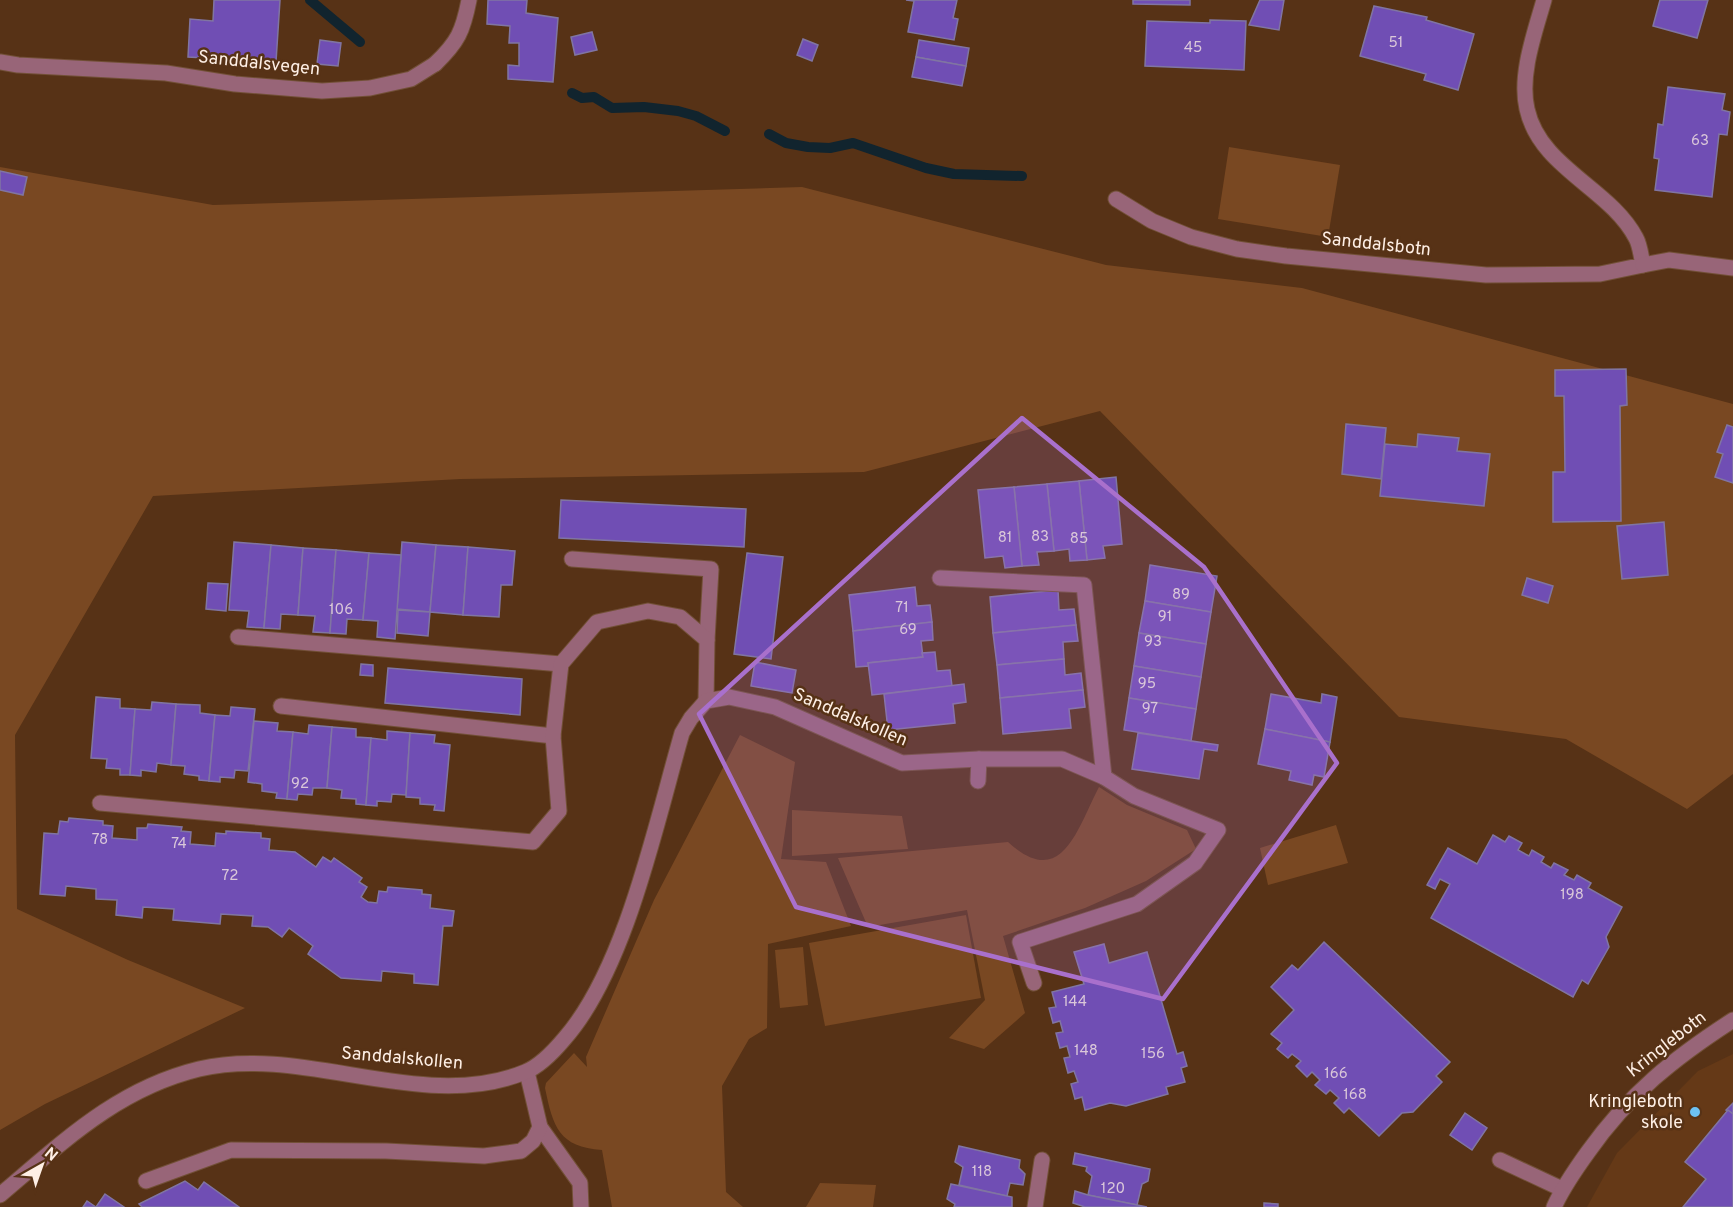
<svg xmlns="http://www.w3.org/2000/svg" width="1733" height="1207" viewBox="0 0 1733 1207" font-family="Overpass,sans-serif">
<rect width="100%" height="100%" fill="#573216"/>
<!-- built -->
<polygon fill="#653917" points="1733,1054 1733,1207 1587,1207 1617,1153 1698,1071"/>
<!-- green -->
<g fill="#794822">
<polygon points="1229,147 1340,165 1328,237 1218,219"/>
<polygon points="0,167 213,205 802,187 1106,265 1302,288 1733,404 1733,774 1687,809 1566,739 1399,717 1100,411 864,472 460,479 153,496 15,735 17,909 128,960 245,1008 45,1104 0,1130"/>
<path d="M 740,735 L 795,762 L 781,859 L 826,862 L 851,926 L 768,944 L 767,1028 L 749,1039 L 722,1086 L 726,1192 L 743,1207 L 612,1207 L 602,1150 C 559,1147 553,1127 545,1088 L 546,1083 L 574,1053 L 587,1067 L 586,1057 L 654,900 Z"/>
<path d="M 1099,787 L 1127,805 L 1187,830 L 1196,849 L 1146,881 L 1085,908 L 1003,936 L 1025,1013 L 984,1049 L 949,1038 L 985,1000 L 967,910 L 868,927 L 838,858 L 1008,842 C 1062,891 1077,829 1099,787 Z"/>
<polygon points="792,810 902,816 908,849 792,856"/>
<polygon points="1336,825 1348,863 1268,885 1260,848"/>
<polygon points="966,915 981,998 825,1026 809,943"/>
<polygon points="803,947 808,1005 780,1008 775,950"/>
<polygon points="820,1183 876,1185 873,1207 806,1207"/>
</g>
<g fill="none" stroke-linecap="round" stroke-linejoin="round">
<!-- stream -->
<g stroke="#11242e" stroke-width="10">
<polyline points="310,0 360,42"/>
<polyline points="572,93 582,98 594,97 612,108 644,107 678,111 696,116 725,131"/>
<polyline points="769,134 786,143 808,147 830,148 853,143 926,168 954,174 1022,176"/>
</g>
</g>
<!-- building -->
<g fill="#704eb4" stroke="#8075a2" stroke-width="1.5">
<polygon points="214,0 280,0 276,62 188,57 190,19 213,21"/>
<polygon points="488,0 527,0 526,13 558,18 553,82 508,79 508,65 519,66 519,43 509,43 510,26 487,24"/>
<polygon points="906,0 957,0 953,18 958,19 954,40 908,32 914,1"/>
<polygon points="1133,0 1190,0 1190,5 1133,4"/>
<polygon points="1260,0 1284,0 1279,30 1249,25"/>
<polygon points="1660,0 1708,0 1697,38 1653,26"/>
<polygon points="1374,6 1427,17 1426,20 1474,34 1458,90 1424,80 1426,74 1360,56"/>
<polygon points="1210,20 1246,21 1244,70 1145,66 1147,21 1210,23"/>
<polygon points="592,32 597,50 575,55 571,37"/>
<polygon points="803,39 818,45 812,61 797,55"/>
<polygon points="320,40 341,43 338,66 317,64"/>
<polygon points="919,40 969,48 966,66 916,57"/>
<polygon points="916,57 966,66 962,86 912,77"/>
<polygon points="1668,87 1725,94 1722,110 1730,112 1727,135 1719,134 1712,197 1655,190 1659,159 1654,158 1658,124 1663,125"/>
<polygon points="0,171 27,177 23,195 0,190"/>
<polygon points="1626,369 1627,405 1620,406 1621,521 1553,522 1553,472 1565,472 1564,396 1555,396 1555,370"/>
<polygon points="1346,424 1386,428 1381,479 1342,474"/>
<polygon points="1727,425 1733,427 1733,483 1715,477 1723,454 1717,452"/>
<polygon points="1418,434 1459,438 1457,451 1490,454 1484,506 1380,496 1385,444 1417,447"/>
<polygon points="1116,477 1122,544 1103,546 1105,558 1087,560 1079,481"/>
<polygon points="1079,481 1087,560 1070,561 1069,549 1054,551 1047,484"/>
<polygon points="1047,484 1054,551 1037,552 1039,565 1022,566 1014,487"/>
<polygon points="1014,487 1022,566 1005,568 1003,556 985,558 978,490"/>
<polygon points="561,500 746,509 744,547 559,538"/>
<polygon points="1664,522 1668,575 1622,579 1617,526"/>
<polygon points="234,542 271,545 264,628 247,627 249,611 229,610"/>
<polygon points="402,542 436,545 430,612 397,609"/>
<polygon points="271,545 303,548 298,615 281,614 280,629 264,628"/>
<polygon points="436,545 468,547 463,615 430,612"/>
<polygon points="468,547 515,551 512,585 501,585 499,617 463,615"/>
<polygon points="303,548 336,550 330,633 313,632 315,616 298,615"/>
<polygon points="336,550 369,553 363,620 347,619 346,634 330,633"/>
<polygon points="369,553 401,555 395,639 377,637 378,621 363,620"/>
<polygon points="747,553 783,557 771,659 734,654"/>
<polygon points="1150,565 1217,576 1211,612 1145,601"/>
<polygon points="1527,578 1553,586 1548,603 1522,595"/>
<polygon points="208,583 228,584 226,611 206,609"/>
<polygon points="915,587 917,606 930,605 932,622 853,631 849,595"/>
<polygon points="1058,590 1059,610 1074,609 1076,625 993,633 990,597"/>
<polygon points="1145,601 1211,612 1206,644 1139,633"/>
<polygon points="398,610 430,612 428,636 397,633"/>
<polygon points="932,622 933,640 921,641 923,657 868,663 869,666 856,667 853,631"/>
<polygon points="1076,625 1078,641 1063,642 1064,659 997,665 993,633"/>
<polygon points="1139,633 1206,644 1201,677 1134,666"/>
<polygon points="935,652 937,671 950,670 952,686 872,695 868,663 923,657 922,653"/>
<polygon points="1064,659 1065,675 1081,673 1083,690 1000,698 997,665"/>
<polygon points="755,662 796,670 792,693 751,686"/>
<polygon points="361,664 373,665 373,676 360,675"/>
<polygon points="1134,666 1201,677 1196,709 1129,698"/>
<polygon points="388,668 522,679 520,715 385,703"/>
<polygon points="964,684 966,702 953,704 955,723 888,730 884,694"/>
<polygon points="1083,690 1085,707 1069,709 1071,728 1003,734 1000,698"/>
<polygon points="1271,694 1321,703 1322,694 1337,697 1330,742 1265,729"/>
<polygon points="96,697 120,699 120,708 135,709 130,775 120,775 120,769 106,768 107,759 91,758"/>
<polygon points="1129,698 1196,709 1191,741 1124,730"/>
<polygon points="152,702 176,704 171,765 157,763 156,772 141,770 141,776 130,775 135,709 151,710"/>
<polygon points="176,704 200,705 200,713 215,715 209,781 199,780 199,776 184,774 185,766 171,765"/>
<polygon points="231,707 255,709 248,771 235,770 234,778 220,777 220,782 209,781 215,715 230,716"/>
<polygon points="254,721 278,723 277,731 293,732 287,799 276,798 277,793 262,791 262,784 248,782"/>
<polygon points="309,725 332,727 327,788 313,788 312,795 298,794 297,800 287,799 293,732 308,734"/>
<polygon points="332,727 356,729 356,737 371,738 366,805 356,804 356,799 341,798 342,790 327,788"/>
<polygon points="1265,729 1330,742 1324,777 1314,775 1312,785 1289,780 1291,771 1258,764"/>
<polygon points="387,731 410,733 406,795 392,794 391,802 377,801 377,806 366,805 371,738 387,740"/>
<polygon points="410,733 435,735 434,743 450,745 444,811 434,810 435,805 420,804 420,798 406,797"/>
<polygon points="1138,733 1218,745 1217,751 1204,749 1199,779 1132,769"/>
<polygon points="69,818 103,821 103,825 113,826 112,838 137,840 137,828 147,828 148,824 182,827 181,831 191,832 190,844 215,846 216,833 226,834 226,831 261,833 261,838 270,839 269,850 295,852 316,867 323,857 331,862 334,858 362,878 359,882 367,887 361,897 368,902 377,903 379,891 387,892 388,887 422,890 422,894 431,895 430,908 454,911 452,926 443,926 438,985 414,983 414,974 382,971 381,981 341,978 308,954 313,946 289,928 282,937 268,927 252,926 253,916 221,914 220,924 173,920 174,909 143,907 142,918 116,915 117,900 96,899 96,889 66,886 65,896 40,894 44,833 58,834 60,821 68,822"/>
<polygon points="1493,835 1505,842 1509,836 1522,843 1518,850 1529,856 1532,850 1544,857 1541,862 1551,868 1554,863 1568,870 1564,875 1574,880 1577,875 1591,883 1588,888 1622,907 1606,937 1609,947 1588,984 1582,980 1573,997 1431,918 1450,884 1440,879 1435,889 1427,885 1448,848 1477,864"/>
<polygon points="1324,942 1450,1062 1436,1076 1442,1082 1413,1112 1402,1113 1379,1136 1349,1108 1344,1113 1334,1103 1339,1098 1330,1090 1326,1094 1315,1085 1320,1080 1312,1072 1307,1077 1296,1066 1301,1061 1292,1054 1288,1058 1277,1049 1282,1043 1271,1034 1294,1010 1271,987 1292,965 1298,970"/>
<polygon points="1104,944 1109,963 1147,952 1177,1054 1183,1052 1187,1066 1181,1068 1185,1082 1166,1087 1168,1094 1126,1106 1110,1103 1085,1110 1082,1097 1075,1099 1071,1084 1078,1082 1074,1071 1068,1073 1064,1058 1070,1057 1067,1046 1060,1048 1056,1033 1063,1032 1060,1021 1053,1023 1049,1008 1056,1007 1052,992 1084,984 1074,952"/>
<polygon points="1733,1103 1733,1114 1726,1110"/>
<polygon points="1728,1110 1733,1114 1733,1207 1683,1207 1706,1179 1685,1162"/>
<polygon points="1465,1113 1487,1128 1472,1150 1450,1135"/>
<polygon points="959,1146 1020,1160 1019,1168 1025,1174 1023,1185 1010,1183 1007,1196 959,1185 963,1167 955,1162"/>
<polygon points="1075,1153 1150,1169 1148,1181 1142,1184 1137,1205 1088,1195 1092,1176 1086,1171 1087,1167 1073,1164"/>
<polygon points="185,1181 198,1190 204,1182 239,1207 142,1207 139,1204"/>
<polygon points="951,1184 1012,1197 1012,1207 954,1207 955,1204 947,1199"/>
<polygon points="1075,1191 1088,1195 1147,1207 1085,1207 1073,1203"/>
<polygon points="105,1194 124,1207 83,1207 87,1201 96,1207"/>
<polygon points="1264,1203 1278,1204 1278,1207 1264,1207"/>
</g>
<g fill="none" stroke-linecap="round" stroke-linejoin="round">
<!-- service casing -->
<g stroke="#725037" stroke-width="17">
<g id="service">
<polyline points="0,62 18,65 166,73 235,84 322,91 370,88 411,79 435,64"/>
<polyline points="572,559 711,569 707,640"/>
<polyline points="940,578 1084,585 1104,777 1134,796 1218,830 1195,863 1137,904 1020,942 1034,983"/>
<polyline points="238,637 561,664"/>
<polyline points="281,706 553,736"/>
<polyline points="100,803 533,842 559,811 553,736 561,664 597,622 648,611 680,617 707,640 706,701"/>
<polyline points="527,1072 540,1127 580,1183 581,1207"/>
<polyline points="1500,1160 1562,1189"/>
<polyline points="146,1181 231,1150 386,1151 484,1156 521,1151 533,1141 540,1127"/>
<polyline points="1035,1207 1042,1160"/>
</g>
</g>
<!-- minor casing -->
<g stroke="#725037" stroke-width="17">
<g id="minor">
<path d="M 435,64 C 458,42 463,31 469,0"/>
<path d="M 1116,199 L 1152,221 L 1191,237 L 1237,249 L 1286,256 L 1486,275 L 1600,274 L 1643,265 C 1641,256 1640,245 1636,238 C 1610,188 1540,168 1527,109 C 1519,75 1535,32 1544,0"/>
<polyline points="1643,265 1669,260 1733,268"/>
<polyline points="978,781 979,759"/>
<path d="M 0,1195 C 63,1142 117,1089 199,1069 C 305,1044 423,1114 525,1072 C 540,1066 555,1050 565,1038 C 626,968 656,823 682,733 L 691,718 L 706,701 L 729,697 L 775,707 L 902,763 L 979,759 L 1062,759 L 1104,777"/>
<path d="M 1554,1207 C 1563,1187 1575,1170 1588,1152 C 1629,1094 1674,1058 1733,1020"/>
</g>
</g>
<!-- service -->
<use href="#service" stroke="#986578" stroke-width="15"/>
<!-- minor -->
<use href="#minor" stroke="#986578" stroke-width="15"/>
</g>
<!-- marked area -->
<path fill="#a970cc" fill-opacity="0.2" stroke="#a970cc" stroke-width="4.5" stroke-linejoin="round" d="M 1022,418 L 1204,567 L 1337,763 L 1163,999 L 796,907 L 699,714 Z"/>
<!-- markers -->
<circle fill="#6dc2f3" stroke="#573216" stroke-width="2" cx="1695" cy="1112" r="6"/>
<g text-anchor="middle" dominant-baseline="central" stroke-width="5" stroke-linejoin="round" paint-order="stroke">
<!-- number labels -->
<g font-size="15" fill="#dac7d9">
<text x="1396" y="43">51</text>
<text x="1193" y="48">45</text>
<text x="1700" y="141">63</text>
<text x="1040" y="537">83</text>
<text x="1005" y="538">81</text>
<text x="1079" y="539">85</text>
<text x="1181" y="595">89</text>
<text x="902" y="608">71</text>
<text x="341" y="610">106</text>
<text x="1165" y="617">91</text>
<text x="908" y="630">69</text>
<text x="1153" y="642">93</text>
<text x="1147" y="684">95</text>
<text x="1150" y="709">97</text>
<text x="300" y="784">92</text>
<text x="100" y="840">78</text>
<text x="179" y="844">74</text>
<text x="230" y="876">72</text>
<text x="1572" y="895">198</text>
<text x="1075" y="1002">144</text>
<text x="1086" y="1051">148</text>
<text x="1153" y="1054">156</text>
<text x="1336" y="1074">166</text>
<text x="1355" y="1095">168</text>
<text x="982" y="1172">118</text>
<text x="1113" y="1189">120</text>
</g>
<!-- street labels -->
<g font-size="18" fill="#feefe5" stroke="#573216">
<text transform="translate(259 64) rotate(6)">Sanddalsvegen</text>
<text transform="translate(1376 245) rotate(6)">Sanddalsbotn</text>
<text transform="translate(850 718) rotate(23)">Sanddalskollen</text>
<text transform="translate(1667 1045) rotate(-38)">Kringlebotn</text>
<text transform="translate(402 1059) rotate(5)">Sanddalskollen</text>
</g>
<!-- poi labels -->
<g font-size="18" fill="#feefe5" stroke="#573216" text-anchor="end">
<text x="1683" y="1102">Kringlebotn<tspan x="1683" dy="21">skole</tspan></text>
</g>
</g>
<!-- north arrow -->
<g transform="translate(42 1165) rotate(40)" stroke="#573216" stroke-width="4.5" paint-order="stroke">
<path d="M0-4.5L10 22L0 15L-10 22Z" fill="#feefe5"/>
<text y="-9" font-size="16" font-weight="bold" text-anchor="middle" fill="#feefe5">N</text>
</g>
</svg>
